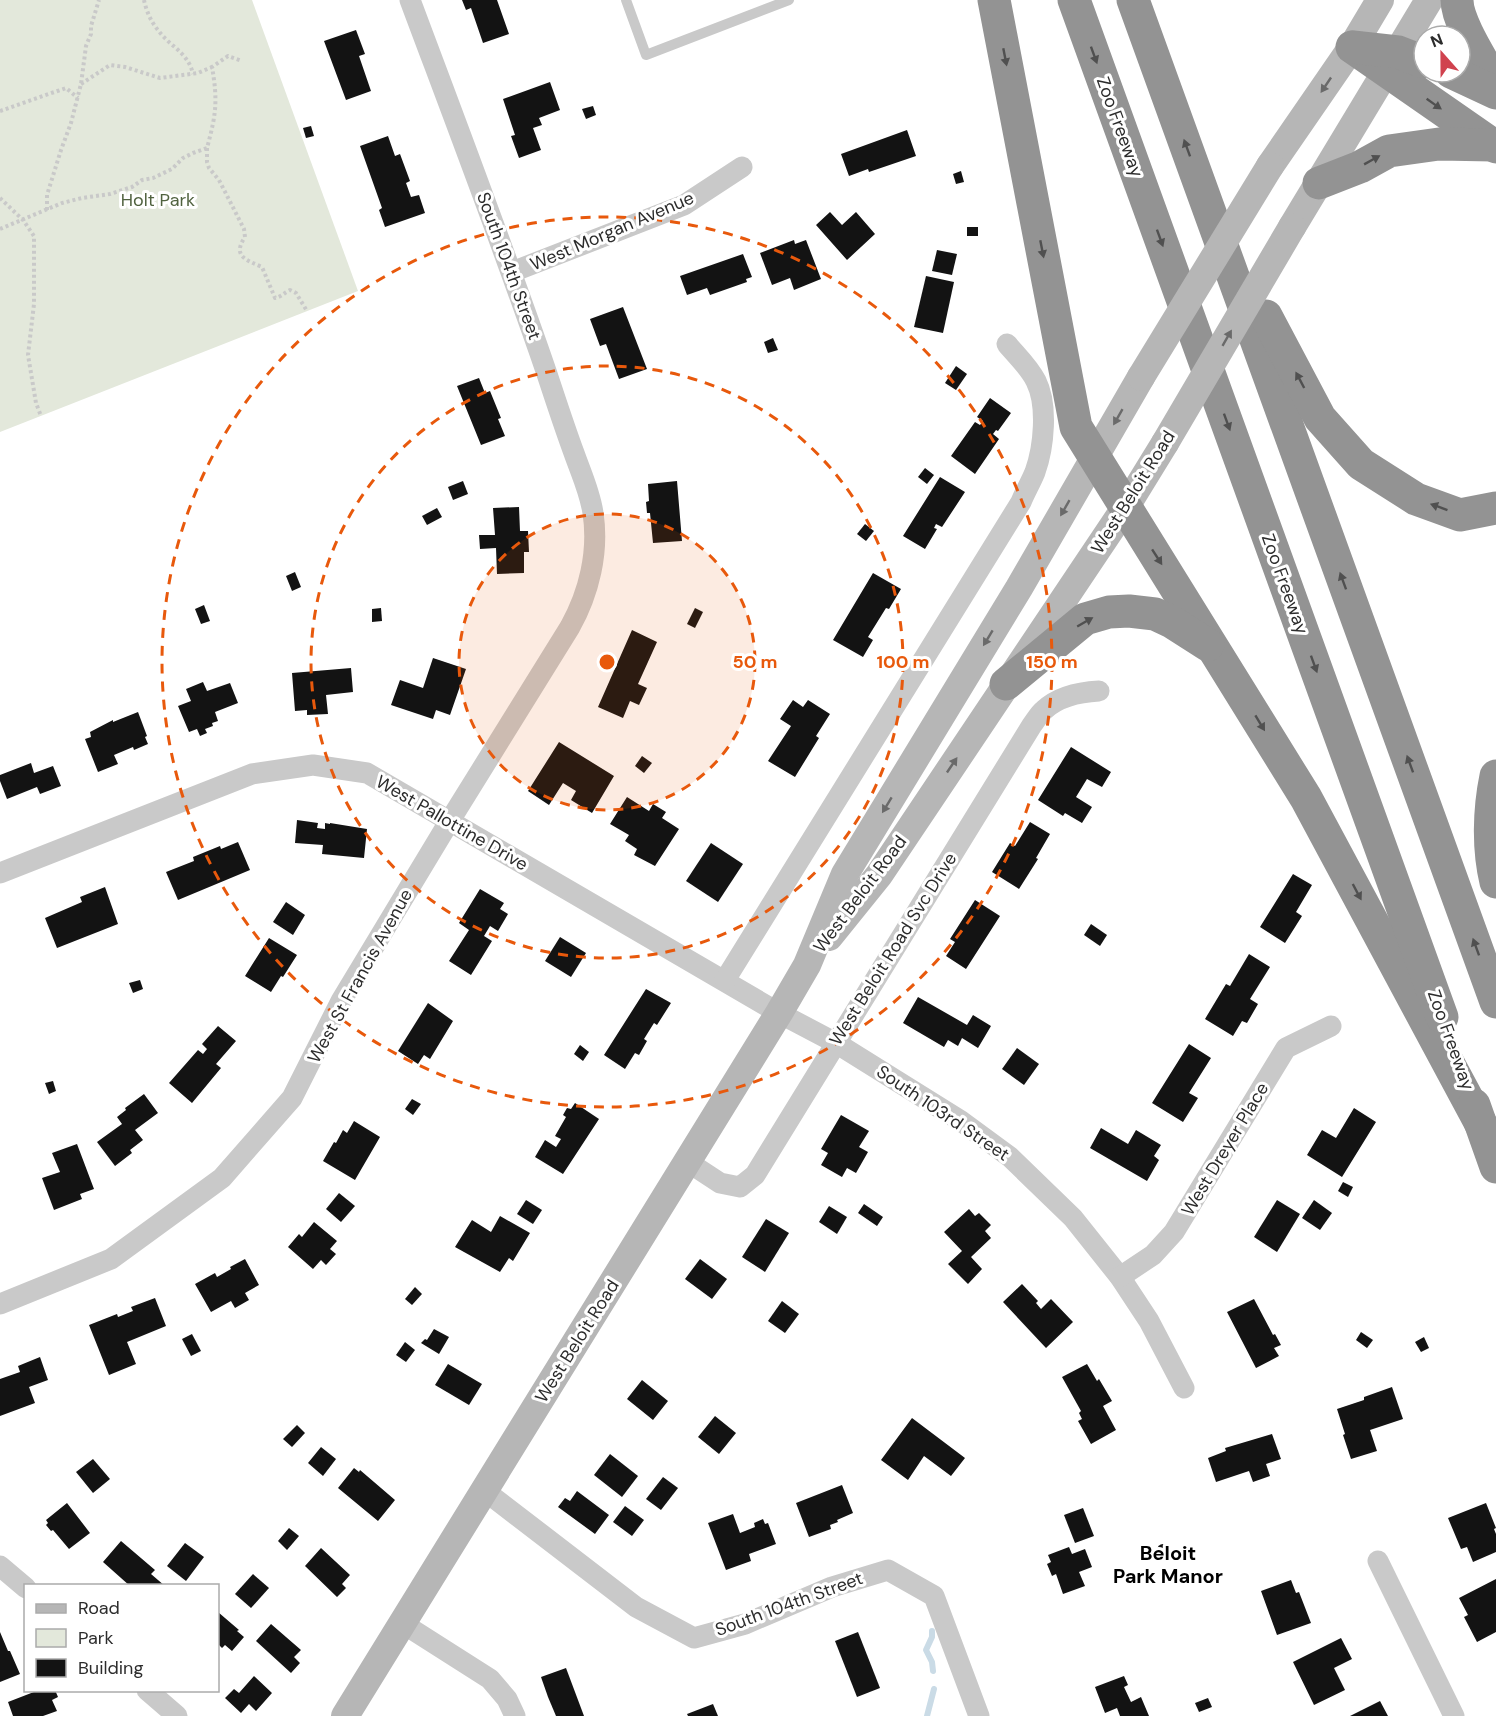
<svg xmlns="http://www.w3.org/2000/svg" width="1496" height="1716" viewBox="0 0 1496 1716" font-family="'DM Sans',sans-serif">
<rect width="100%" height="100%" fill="#fff"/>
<!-- green -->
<polygon fill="#e3e8db" points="0,0 252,0 358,291 0,432"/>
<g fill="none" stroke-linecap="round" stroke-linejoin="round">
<!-- stream -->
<g stroke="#cadbe6" stroke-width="6">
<polyline points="932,1631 932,1637 926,1650 932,1662 933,1671"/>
<polyline points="927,1716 934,1689"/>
</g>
</g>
<!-- building -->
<g fill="#131313">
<polygon points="462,0 497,0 509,34 483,43 471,8 466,10"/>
<polygon points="356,30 365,54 359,56 371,91 346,100 324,41"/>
<polygon points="550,82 560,110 539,118 542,125 533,128 541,150 519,158 511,136 515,135 503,99"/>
<polygon points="593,106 596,115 586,119 582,109"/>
<polygon points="311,126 314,136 306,138 303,128"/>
<polygon points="907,130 916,156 869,172 868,169 849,176 841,154"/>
<polygon points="388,136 395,156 400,154 410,181 406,183 411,197 419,195 425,213 385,227 379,210 382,208 360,146"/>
<polygon points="961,171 964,182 956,184 953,174"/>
<polygon points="830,212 842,225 856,212 875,234 847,260 816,225"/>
<rect x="967" y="227" width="11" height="9"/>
<polygon points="794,240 795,244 806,240 821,279 794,290 790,278 772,285 760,253"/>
<polygon points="937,250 957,254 952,275 932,271"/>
<polygon points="743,254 752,277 746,279 747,282 710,295 707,288 687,295 680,276"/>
<polygon points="926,276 954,282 943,333 914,327"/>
<polygon points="623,307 647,369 619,379 606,344 600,346 590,319"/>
<polygon points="773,338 778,350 768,353 764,342"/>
<polygon points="956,366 967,374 956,390 945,383"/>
<polygon points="479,378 485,393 490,391 501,418 498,419 505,436 481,445 457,386"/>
<polygon points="990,398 1011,413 998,431 996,430 993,434 999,439 975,474 951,456 975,422 980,425 983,421 977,417"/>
<polygon points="925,468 934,475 927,484 918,477"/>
<polygon points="940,477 965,492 942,527 936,524 934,528 937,529 925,549 903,536"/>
<polygon points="463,481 468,494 453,500 448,487"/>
<polygon points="677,481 682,541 653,543 650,513 647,513 646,502 649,501 648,484"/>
<polygon points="519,507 520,531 528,531 529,552 524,552 524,573 497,574 496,548 480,549 479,535 495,535 493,508"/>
<polygon points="437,508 442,517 427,525 422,516"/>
<polygon points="865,524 874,531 866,541 857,534"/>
<polygon points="295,572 301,587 292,591 286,576"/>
<polygon points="873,573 901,589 889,609 886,608 868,637 873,640 863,657 833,640"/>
<polygon points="204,605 210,621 201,624 195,609"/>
<polygon points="381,608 382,621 372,622 372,609"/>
<polygon points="695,608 703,612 695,628 687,624"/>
<polygon points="632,630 657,642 638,684 647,688 639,705 630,701 623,718 598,707"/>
<polygon points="433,658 466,669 450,715 436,710 433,719 391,705 400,680 423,688"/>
<polygon points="351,668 353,692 326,695 328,714 307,715 307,710 295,711 292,673"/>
<polygon points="203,682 207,691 230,683 238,703 215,712 218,721 212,723 213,726 205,729 207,733 200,736 197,729 189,732 178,706 191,701 186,689"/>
<polygon points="793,700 803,707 808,700 830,714 816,736 819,738 795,777 768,761 791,726 780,719"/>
<polygon points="138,712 147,736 145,737 148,744 134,750 133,747 114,755 118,764 98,772 85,739 91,737 90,732 113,720 113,722"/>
<polygon points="559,742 614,776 592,813 571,800 576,791 563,783 549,805 528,791"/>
<polygon points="1071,747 1111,772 1102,787 1087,779 1076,797 1092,807 1082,823 1065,813 1063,816 1038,800"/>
<polygon points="642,756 652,763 644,773 635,766"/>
<polygon points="31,763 34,773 53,766 61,786 40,794 37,787 7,799 0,781 0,775"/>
<polygon points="627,797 649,811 653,804 666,812 662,818 679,829 655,866 634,855 637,849 625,841 629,835 610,824"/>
<polygon points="297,820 318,823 317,828 325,829 325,823 330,824 330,823 367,829 364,858 322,854 323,845 295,843"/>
<polygon points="1030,822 1050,834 1036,858 1038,859 1019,889 992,872 1010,843 1015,846"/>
<polygon points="238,842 250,870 178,900 166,872 194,861 193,857 220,846 221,849"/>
<polygon points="711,843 743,864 718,902 686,881"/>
<polygon points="1293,874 1312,885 1296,912 1302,916 1285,943 1260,927"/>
<polygon points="105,887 118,924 57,948 45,918 82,902 80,897"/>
<polygon points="480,889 504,903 500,909 508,914 498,931 490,926 484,936 492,941 471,975 449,961 469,930 459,923"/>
<polygon points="975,900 1000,916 966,969 946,956 955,942 950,939"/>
<polygon points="286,902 305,915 293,935 273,922"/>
<polygon points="1091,924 1107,935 1100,946 1084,935"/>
<polygon points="560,937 586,953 571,977 545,961"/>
<polygon points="269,938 297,955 283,977 281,976 271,992 245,976"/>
<polygon points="1249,954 1270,967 1250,999 1258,1004 1247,1023 1242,1021 1233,1036 1205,1019 1226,984 1230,986"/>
<polygon points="140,980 143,989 133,993 129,983"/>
<polygon points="646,989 671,1003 657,1025 654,1023 644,1039 647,1041 639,1055 635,1053 625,1069 604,1055"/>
<polygon points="918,997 967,1025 973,1015 991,1026 978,1048 962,1038 958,1046 948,1040 944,1047 903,1023"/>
<polygon points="428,1003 453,1021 430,1059 424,1055 418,1064 398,1051"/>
<polygon points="218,1026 236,1041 216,1064 221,1068 192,1103 169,1083 198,1050 203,1054 207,1049 202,1044"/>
<polygon points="1189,1044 1211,1058 1189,1093 1198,1098 1183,1122 1152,1103"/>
<polygon points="580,1045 589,1052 583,1061 574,1054"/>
<polygon points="1017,1048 1039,1064 1024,1085 1002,1069"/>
<polygon points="53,1081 56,1091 49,1094 45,1083"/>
<polygon points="144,1094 158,1113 135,1130 143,1140 130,1150 132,1153 115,1166 97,1142 122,1124 117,1117 126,1110 125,1108"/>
<polygon points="412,1099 421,1104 413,1115 405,1109"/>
<polygon points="575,1103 599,1119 563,1174 535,1157 545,1140 556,1147 561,1139 555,1136 566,1117 563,1115 567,1108 571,1109"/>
<polygon points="1354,1108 1376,1122 1342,1177 1307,1155 1322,1130 1336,1138"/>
<polygon points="841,1115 869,1131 859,1147 868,1152 856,1173 847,1168 842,1177 821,1165 828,1153 821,1149"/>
<polygon points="354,1121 380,1137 355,1180 323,1161 334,1142 336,1143 343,1130 347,1133"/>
<polygon points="1101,1128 1128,1144 1136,1130 1161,1145 1154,1156 1159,1160 1147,1181 1090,1148"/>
<polygon points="77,1144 94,1189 80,1194 82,1199 54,1210 42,1178 60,1172 52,1153"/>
<polygon points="1343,1182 1353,1187 1348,1197 1338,1191"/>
<polygon points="339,1193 355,1206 341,1222 326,1209"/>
<polygon points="526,1200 542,1210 533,1224 517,1214"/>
<polygon points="1277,1200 1300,1214 1277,1252 1254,1237"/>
<polygon points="1314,1200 1332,1213 1320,1230 1302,1218"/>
<polygon points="864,1204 883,1217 877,1226 858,1213"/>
<polygon points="829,1206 847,1217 837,1234 819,1222"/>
<polygon points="969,1209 975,1216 979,1213 991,1225 985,1231 991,1238 971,1257 982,1269 968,1284 948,1264 962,1251 944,1232"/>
<polygon points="500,1216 530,1233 513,1261 509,1258 500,1272 455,1247 472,1220 491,1232"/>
<polygon points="766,1219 789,1233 765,1272 742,1257"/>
<polygon points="314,1222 337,1241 330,1249 336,1254 326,1265 321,1260 313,1269 288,1247 299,1234 302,1237"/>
<polygon points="245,1259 259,1285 245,1293 249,1300 235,1308 231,1301 211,1312 195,1284 215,1273 217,1277 231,1269 230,1267"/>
<polygon points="700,1259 727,1279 712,1299 685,1279"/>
<polygon points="1022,1284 1038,1301 1036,1303 1041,1309 1051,1299 1073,1322 1046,1348 1003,1302"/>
<polygon points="415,1287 422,1294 412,1305 405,1299"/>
<polygon points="155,1298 166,1326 127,1342 136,1364 109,1375 89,1325 117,1314 118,1317 133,1311 131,1307"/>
<polygon points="1254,1299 1273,1335 1275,1334 1281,1345 1274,1348 1279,1356 1256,1368 1227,1312"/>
<polygon points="782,1301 799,1314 785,1333 768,1321"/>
<polygon points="434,1329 449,1337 439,1354 421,1343 425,1339 427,1340"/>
<polygon points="1361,1332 1373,1340 1367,1348 1356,1340"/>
<polygon points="192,1334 201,1351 191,1356 182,1339"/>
<polygon points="1424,1337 1429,1348 1421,1352 1415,1342"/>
<polygon points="405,1342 415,1350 406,1362 396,1355"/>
<polygon points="40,1357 48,1380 29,1387 35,1403 0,1416 0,1379 20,1372 18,1366"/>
<polygon points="448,1364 482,1384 469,1405 435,1385"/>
<polygon points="1087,1364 1097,1381 1099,1379 1112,1401 1103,1406 1116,1430 1091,1444 1078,1421 1082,1419 1079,1413 1081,1411 1062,1377"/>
<polygon points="642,1380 668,1401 653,1420 627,1399"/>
<polygon points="1392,1387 1403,1419 1370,1430 1377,1451 1351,1459 1343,1435 1345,1434 1337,1409 1364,1400 1364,1397"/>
<polygon points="715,1416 736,1433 719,1454 698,1437"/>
<polygon points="912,1418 965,1458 951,1476 924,1456 908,1480 881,1460"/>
<polygon points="297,1425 305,1433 292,1447 283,1439"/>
<polygon points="1272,1434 1281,1459 1266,1464 1270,1476 1253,1482 1249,1471 1216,1482 1208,1458 1226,1451 1225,1448"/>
<polygon points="321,1447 336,1459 323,1476 308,1463"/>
<polygon points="610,1454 638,1476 622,1497 594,1475"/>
<polygon points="93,1459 110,1479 93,1493 76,1472"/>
<polygon points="354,1468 359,1472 360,1470 395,1500 378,1521 338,1488"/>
<polygon points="663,1477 678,1488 661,1510 646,1499"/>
<polygon points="842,1485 853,1513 837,1520 838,1522 830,1525 831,1529 809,1537 796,1503"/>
<polygon points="577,1491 609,1515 595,1534 558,1507 565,1498 570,1501"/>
<polygon points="67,1503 90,1533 69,1549 53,1530 51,1531 46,1525 48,1523 46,1520"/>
<polygon points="1486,1503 1496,1528 1494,1529 1496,1534 1496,1552 1473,1562 1467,1547 1461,1549 1448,1518"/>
<polygon points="625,1506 644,1520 632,1536 613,1522"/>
<polygon points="1083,1508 1094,1536 1075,1543 1064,1515"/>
<polygon points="733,1514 740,1533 755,1527 754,1523 763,1519 765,1524 768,1523 776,1544 749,1554 751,1561 726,1570 708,1523"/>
<polygon points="289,1528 299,1536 287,1550 278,1541"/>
<polygon points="121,1541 155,1570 151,1574 165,1586 130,1586 103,1562"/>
<polygon points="185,1543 204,1557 186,1581 167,1566"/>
<circle cx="1163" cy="1550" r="6"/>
<polygon points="1069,1547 1072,1554 1085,1549 1092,1567 1079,1572 1085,1586 1063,1594 1056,1574 1052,1576 1047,1564 1051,1562 1048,1555"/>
<polygon points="321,1548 350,1575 342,1584 346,1588 337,1597 305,1566"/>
<polygon points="253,1574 269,1588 251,1608 235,1594"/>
<polygon points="1496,1579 1496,1632 1477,1642 1464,1617 1468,1615 1459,1598"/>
<polygon points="1291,1580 1296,1593 1299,1592 1311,1623 1277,1635 1261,1591"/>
<polygon points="218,1612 239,1630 237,1631 244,1637 232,1651 225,1645 222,1648 218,1644"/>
<polygon points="271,1624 301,1650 294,1657 300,1663 291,1673 256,1641"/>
<polygon points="0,1632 8,1651 10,1651 20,1674 0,1682"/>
<polygon points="858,1632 880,1688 857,1697 835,1641"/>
<polygon points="1341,1638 1352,1659 1334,1668 1345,1690 1314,1705 1293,1662"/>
<polygon points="566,1668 584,1716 556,1716 548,1697 541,1677"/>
<polygon points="254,1676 272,1693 256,1711 249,1704 241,1713 225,1698 234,1689 239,1693"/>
<polygon points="1124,1676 1128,1685 1124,1687 1131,1702 1141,1697 1149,1716 1120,1716 1117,1708 1105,1713 1095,1687"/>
<polygon points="39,1690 55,1690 58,1697 52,1700 57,1711 43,1716 13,1716 8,1702"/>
<polygon points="1208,1698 1212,1707 1199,1712 1195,1703"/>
<polygon points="1380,1701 1388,1716 1350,1716"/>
<polygon points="713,1704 718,1716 688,1716 687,1714"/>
</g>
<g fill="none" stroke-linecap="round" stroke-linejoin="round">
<!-- path -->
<g stroke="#c9c9c9" stroke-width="4" stroke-dasharray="3 3" stroke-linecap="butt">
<path d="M 144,0 C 146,10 151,22 158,30 C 170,47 188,52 193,74"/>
<polyline points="81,84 110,65 125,67 160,78 198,73 212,67"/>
<polyline points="0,111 66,88 78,98"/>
<path d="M 207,148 L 207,162 L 209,168 L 219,180 L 244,229 L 245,237 C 232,256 246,260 262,267 L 275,298 C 281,297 284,293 290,290 L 296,293 L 307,311"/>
<polyline points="0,198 23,220 34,236 34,304 28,355 36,403 41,416"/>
<polyline points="47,210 47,195 61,150 71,123 81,84 86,46 91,34 91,26 99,0"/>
<path d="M 0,229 L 62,203 L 82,198 L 110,194 L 132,187 L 142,180 L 153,178 L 172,169 L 183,158 L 193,153 L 207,148 C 216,115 218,101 212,67 L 228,56 L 242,61"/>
</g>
<!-- lane -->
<polyline stroke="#c9c9c9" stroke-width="10" points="626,0 646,55 789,0"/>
<!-- street -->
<g stroke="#c9c9c9" stroke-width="21">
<polyline points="512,272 684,205 742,167"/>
<polyline points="0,873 252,774 313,765 367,773 779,1013 836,1043 961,1121 1010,1157 1073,1218 1120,1277 1149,1321 1184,1388"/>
<path d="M 725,980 L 1021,502 C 1025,492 1031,482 1035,472 C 1044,447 1048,405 1036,381 C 1029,367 1017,356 1007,344"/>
<path d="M 688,1162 L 720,1183 L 740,1187 L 755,1175 L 1032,725 C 1036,720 1039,714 1044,710 C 1059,696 1080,692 1099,691"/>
<polyline points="1120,1277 1153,1255 1174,1232 1286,1048 1331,1026"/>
<path d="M 0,1304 L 111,1259 L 222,1178 L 292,1098 L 341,1001 L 449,822 L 570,627 C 589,593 599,552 593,513 C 590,492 581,473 574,453 C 564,426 555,398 546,371 C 503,246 456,123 410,0"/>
<polyline points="485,1491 636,1607 694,1638 745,1624 832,1587 888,1570 934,1596 979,1716"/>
<polyline points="1378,1561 1454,1716"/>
<polyline points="0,1566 26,1588"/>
<polyline points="402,1623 490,1679 507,1699 515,1716"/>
<polyline points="147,1690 177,1716"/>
</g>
<!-- secondary -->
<g stroke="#b6b6b6" stroke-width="28">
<polyline points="1270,166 1352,47 1380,0"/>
<polyline points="1292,227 1429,0"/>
<polyline points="829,937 879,875 1125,508 1165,443"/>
<polyline points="345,1716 779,1013 807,965 845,874 1019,588 1141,377"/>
</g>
<!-- highway -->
<g stroke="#939393" stroke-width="33">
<polyline points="994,0 1076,427 1306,798 1482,1126"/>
<polyline points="1074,0 1442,1017"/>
<polyline points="1133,0 1496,1002"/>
<path d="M 1457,0 C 1457,23 1485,64 1496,85"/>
<polyline points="1352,47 1496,147"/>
<polyline points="1353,47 1398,52 1424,62"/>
<polyline points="1451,72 1496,93"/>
<polyline points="1319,183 1360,167 1389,151 1439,144 1493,145"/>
<polyline points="1266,316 1320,418 1361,464 1416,499 1460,515 1496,508"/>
<polyline points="1006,684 1085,619 1109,612 1129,611 1155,614 1172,622 1208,645"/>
<path d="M 1496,776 C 1489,810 1488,849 1496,882"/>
<polyline points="1474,1105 1496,1167"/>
</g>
<!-- secondary-bridge -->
<g stroke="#b6b6b6" stroke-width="28">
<polyline points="1141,377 1270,166"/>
<polyline points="1165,443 1292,227"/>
</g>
</g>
<!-- one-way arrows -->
<defs><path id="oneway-solid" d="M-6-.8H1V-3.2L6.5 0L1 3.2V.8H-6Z" transform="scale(1.5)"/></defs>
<g fill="#505050">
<use href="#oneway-solid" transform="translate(1094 55) rotate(70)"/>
<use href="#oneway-solid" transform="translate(1005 57) rotate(79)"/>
<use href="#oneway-solid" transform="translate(1434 104) rotate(35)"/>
<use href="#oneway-solid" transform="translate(1187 148) rotate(-110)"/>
<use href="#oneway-solid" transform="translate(1372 160) rotate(-29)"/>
<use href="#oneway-solid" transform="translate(1160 238) rotate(70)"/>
<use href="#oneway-solid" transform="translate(1042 249) rotate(79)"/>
<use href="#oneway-solid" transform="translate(1300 380) rotate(-118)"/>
<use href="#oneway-solid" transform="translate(1227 422) rotate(70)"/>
<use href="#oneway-solid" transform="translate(1439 507) rotate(-160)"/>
<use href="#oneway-solid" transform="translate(1157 557) rotate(57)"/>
<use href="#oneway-solid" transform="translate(1343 581) rotate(-110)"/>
<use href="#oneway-solid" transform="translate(1085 622) rotate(-30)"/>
<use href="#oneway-solid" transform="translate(1314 664) rotate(70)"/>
<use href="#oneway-solid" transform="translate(1260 723) rotate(59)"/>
<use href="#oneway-solid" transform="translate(1410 764) rotate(-110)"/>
<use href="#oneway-solid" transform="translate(1357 892) rotate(62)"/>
<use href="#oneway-solid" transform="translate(1476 947) rotate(-110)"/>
</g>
<g fill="#6a6a6a">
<use href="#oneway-solid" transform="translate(1326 85) rotate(124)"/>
<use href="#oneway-solid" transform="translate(1227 338) rotate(-60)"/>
<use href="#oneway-solid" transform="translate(1118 417) rotate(120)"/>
<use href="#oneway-solid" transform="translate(1065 508) rotate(120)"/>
<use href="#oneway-solid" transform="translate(988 638) rotate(121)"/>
<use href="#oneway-solid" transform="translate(952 765) rotate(-56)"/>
<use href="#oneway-solid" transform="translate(887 805) rotate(121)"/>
</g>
<!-- distance rings -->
<circle cx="607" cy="662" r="148" fill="#e8590c" fill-opacity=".12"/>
<g fill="none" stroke="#e8590c" stroke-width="3" stroke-dasharray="10 8">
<circle cx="607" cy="662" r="148"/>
<circle cx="607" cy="662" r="296"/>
<circle cx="607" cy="662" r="445"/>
</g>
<g text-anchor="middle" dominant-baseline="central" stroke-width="6" stroke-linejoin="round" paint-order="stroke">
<!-- street labels -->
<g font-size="18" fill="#2c2c2c" stroke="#fff">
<text transform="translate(1120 127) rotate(70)">Zoo Freeway</text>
<text transform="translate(612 231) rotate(-23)">West Morgan Avenue</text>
<text transform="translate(509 266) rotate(70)">South 104th Street</text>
<text transform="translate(1133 492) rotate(-58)">West Beloit Road</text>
<text transform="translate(1285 584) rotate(70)">Zoo Freeway</text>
<text transform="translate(452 823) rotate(30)">West Pallottine Drive</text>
<text transform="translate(860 894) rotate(-53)">West Beloit Road</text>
<text transform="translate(893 949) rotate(-58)">West Beloit Road Svc Drive</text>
<text transform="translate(360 976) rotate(-61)">West St Francis Avenue</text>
<text transform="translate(1451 1040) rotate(70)">Zoo Freeway</text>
<text transform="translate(943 1113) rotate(34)">South 103rd Street</text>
<text transform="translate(1225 1149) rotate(-59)">West Dreyer Place</text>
<text transform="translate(577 1341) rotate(-58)">West Beloit Road</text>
<text transform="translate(789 1604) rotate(-20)">South 104th Street</text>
</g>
<!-- park labels -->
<g font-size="18" fill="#50623f" stroke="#fff">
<text x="158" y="200">Holt Park</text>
</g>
<!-- neighbourhood labels -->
<g font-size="20" font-weight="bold" fill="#000" stroke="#fff">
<text x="1168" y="1553">Beloit<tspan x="1168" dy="23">Park Manor</tspan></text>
</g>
</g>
<circle cx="607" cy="662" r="9" fill="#e8590c" stroke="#fff" stroke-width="3"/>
<g font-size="18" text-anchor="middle" font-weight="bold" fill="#e8590c" stroke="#fff" stroke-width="6" stroke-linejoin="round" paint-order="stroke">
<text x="755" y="668">50 m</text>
<text x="903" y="668">100 m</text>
<text x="1052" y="668">150 m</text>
</g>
<!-- legend -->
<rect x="24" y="1584" width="195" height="108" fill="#ffffff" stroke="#ababab" stroke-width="1.5"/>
<rect x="36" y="1604" width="30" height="9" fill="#b6b6b6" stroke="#ababab" stroke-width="1.5"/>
<text x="78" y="1614" font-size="18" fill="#2c2c2c">Road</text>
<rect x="36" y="1629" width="30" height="18" fill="#e3e8db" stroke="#ababab" stroke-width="1.5"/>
<text x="78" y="1644" font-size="18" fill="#2c2c2c">Park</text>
<rect x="36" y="1659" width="30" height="18" fill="#131313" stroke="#ababab" stroke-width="1.5"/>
<text x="78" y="1674" font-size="18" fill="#2c2c2c">Building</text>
<!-- north arrow -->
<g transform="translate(1442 54) rotate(339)"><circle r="28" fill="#ffffff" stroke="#ababab" stroke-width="1.5"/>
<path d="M0-4.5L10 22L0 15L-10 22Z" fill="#d0424e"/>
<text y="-9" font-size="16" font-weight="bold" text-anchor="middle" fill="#2c2c2c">N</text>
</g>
</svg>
